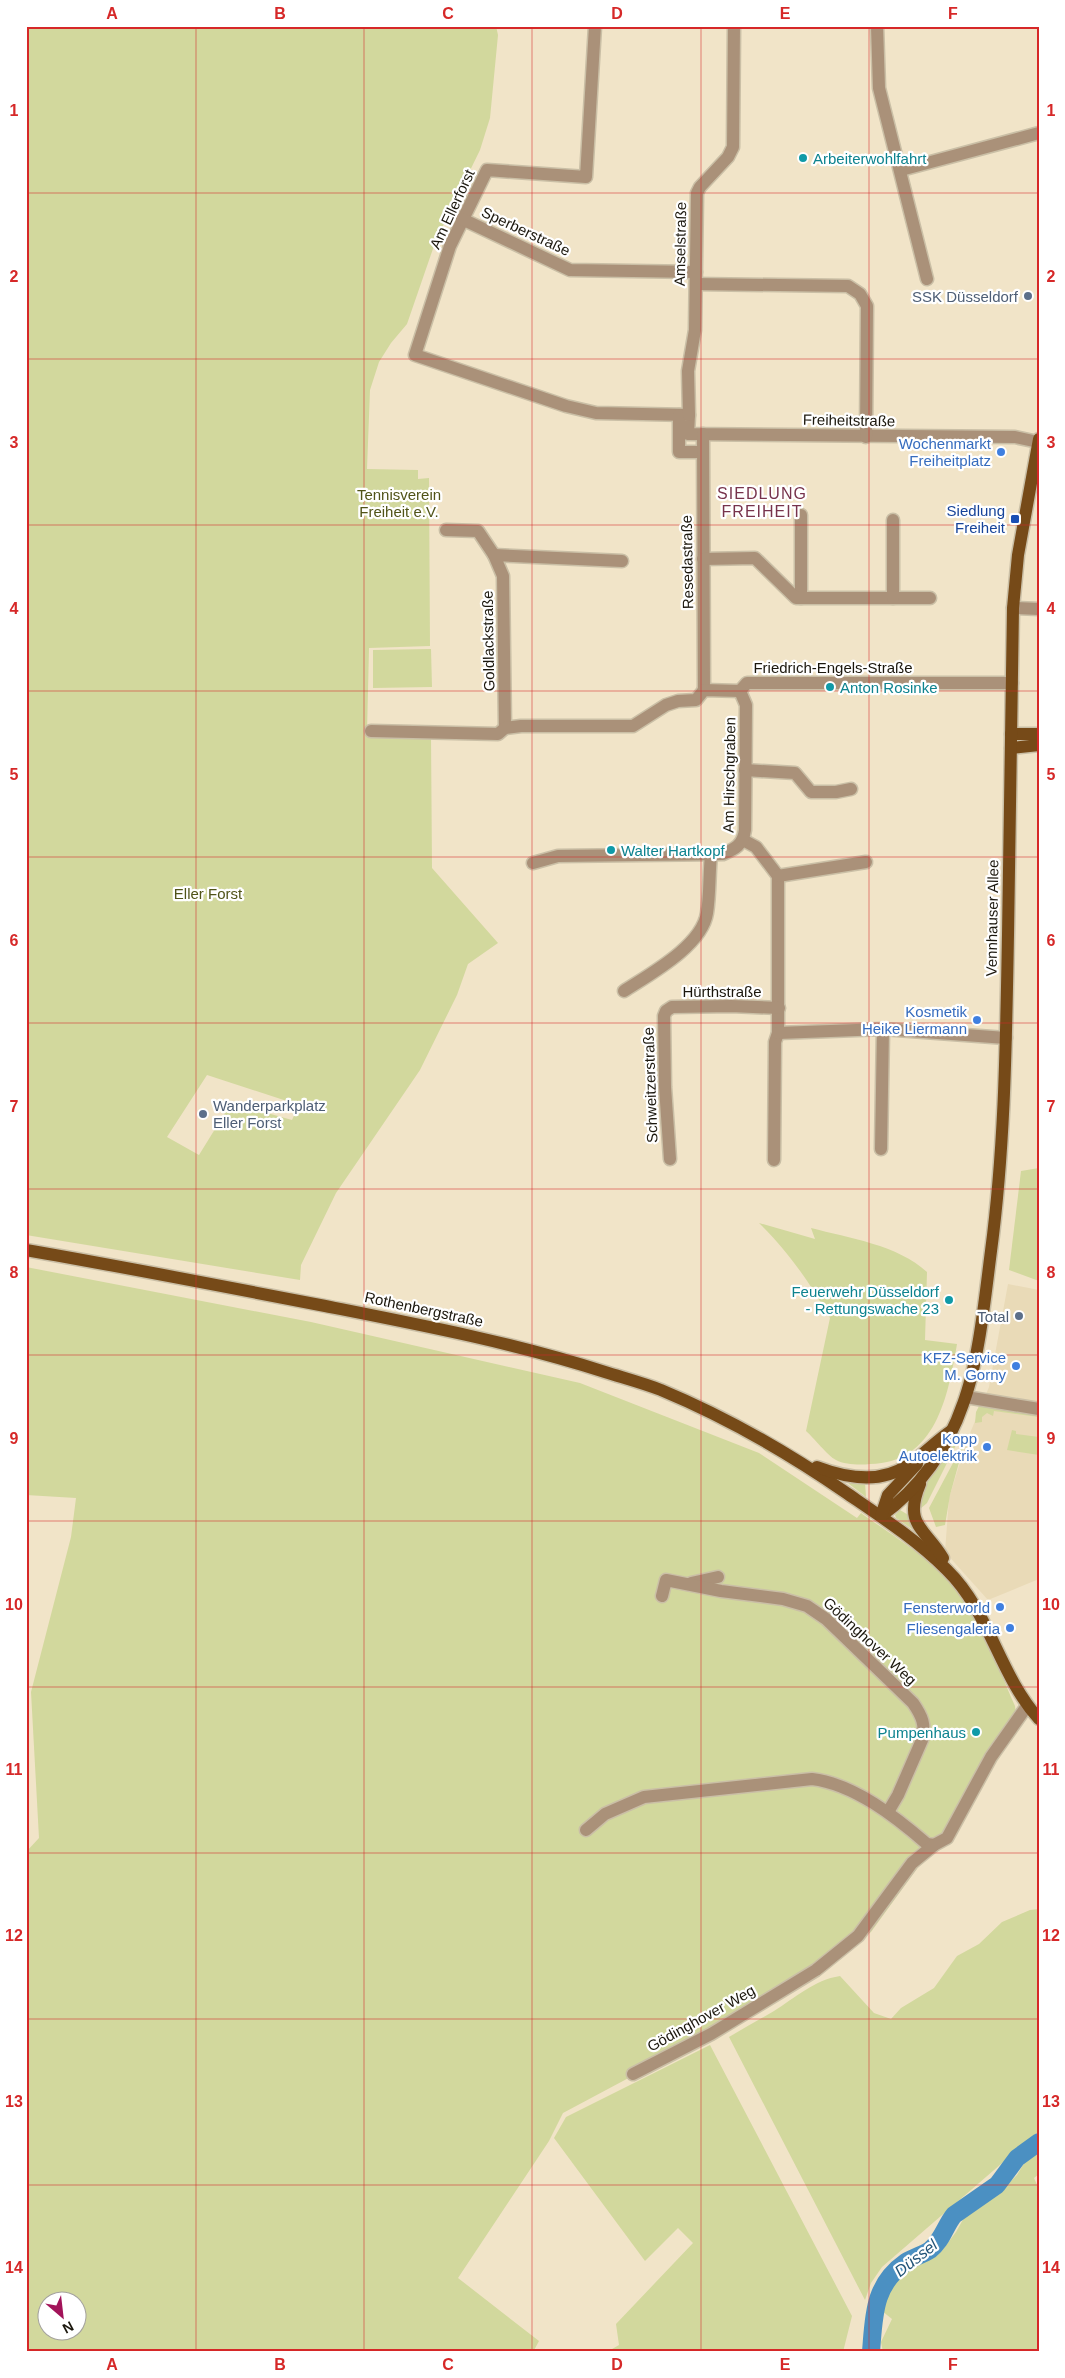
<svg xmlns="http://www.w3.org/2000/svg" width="1065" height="2378" viewBox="0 0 1065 2378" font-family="Arial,sans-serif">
<rect width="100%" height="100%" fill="#f1e4c8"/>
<!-- built -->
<polygon fill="#e9dab7" points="1008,1284 1039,1290 1039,1579 988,1600 945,1552 949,1498 966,1443 989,1387"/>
<!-- green -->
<g fill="#d2d89d" fill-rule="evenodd">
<path d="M 26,26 L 496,26 L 498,35 L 490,118 L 480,150 L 436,240 L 407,324 L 391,343 L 379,362 L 370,390 L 367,469 L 418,470 L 418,479 L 429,478 L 430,646 L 369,648 L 367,733 L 431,735 L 432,868 L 498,943 L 468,964 L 457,995 L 420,1070 L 336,1193 L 301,1265 L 300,1280 L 26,1235 ZM 207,1075 L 299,1105 L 292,1120 L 243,1106 L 228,1108 L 199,1155 L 167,1137 Z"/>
<polygon points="431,649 432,687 373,688 373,650"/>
<polygon points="1039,1168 1039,1281 1009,1270 1021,1171"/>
<path d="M 759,1223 L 815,1239 L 811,1228 C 849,1238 898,1245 927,1272 L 925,1340 L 957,1344 C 948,1396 936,1463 870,1464 C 861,1465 845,1465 836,1460 C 828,1456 814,1438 806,1431 L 830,1318 C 808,1280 790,1254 759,1223 Z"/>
<path d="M 26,1267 L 311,1322 L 580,1383 L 759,1453 L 857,1518 L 861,1513 C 892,1535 937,1563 959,1592 C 984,1626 998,1668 1015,1706 L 1016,1714 L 937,1841 L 871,1932 L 800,1985 L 711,2034 L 563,2113 L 549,2141 L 458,2278 L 539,2341 L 533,2352 L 26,2352 L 26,1852 L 39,1838 L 31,1692 L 71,1537 L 76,1498 L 26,1495 ZM 48,2300 L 78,2300 L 78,2330 L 48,2330 Z"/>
<polygon points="986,1405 1039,1412 1039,1417 994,1411 993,1416 987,1413 982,1417 982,1422 975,1423 976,1412 979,1406"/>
<polygon points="1012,1430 1016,1431 1016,1434 1039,1437 1039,1455 1007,1450"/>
<polygon points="955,1442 956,1445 927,1503 920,1509 917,1501 925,1481"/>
<polygon points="961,1448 963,1448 950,1495 945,1525 936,1527 929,1508"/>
<polygon points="848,1482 865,1482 866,1497 849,1484"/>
<polygon points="900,1510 910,1516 914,1527 912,1529 896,1518 895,1515"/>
<path d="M 1039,1909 L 1039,2131 L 882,2267 L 871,2283 L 865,2300 L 729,2037 C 744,2028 759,2020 774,2011 C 795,1998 814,1980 840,1976 L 874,2013 L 891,2019 L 901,2008 L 934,1988 L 957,1956 L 979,1944 L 1002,1922 L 1030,1910 Z"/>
<polygon points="710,2045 852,2316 843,2352 607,2352 619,2345 616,2324 693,2243 678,2228 645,2261 554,2138 566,2117"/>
<polygon points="1039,2150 1039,2174 1034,2178 1039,2189 1039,2352 883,2352 881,2342 892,2319 882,2311 882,2300 901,2274 941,2252 956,2232 965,2216 999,2193 1017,2175 1026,2160"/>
</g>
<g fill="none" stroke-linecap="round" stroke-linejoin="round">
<!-- river -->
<path stroke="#4b90c2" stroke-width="18" d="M 871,2352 C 874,2316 873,2285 906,2262 C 913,2257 923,2255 930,2250 C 942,2241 945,2226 954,2215 L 997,2185 L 1017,2158 L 1039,2142"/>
<!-- minor casing -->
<g stroke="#cabfa6" stroke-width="15">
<g id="minor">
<polyline points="595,26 586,177 487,170 450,246 415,355 566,406 596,413 689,415 688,434 1015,437 1038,442"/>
<polyline points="877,26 879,88 927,279"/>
<polyline points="901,170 1039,133"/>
<polyline points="462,219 570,270 696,272"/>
<polyline points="696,284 848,286 860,294 867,306 866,437"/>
<polyline points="679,415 679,452 702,452"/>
<polyline points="689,415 688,371 695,330 697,193 700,187 728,157 733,147 734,26"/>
<polyline points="703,434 704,690"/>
<polyline points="801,515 801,598"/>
<polyline points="446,530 478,531 494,555"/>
<polyline points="703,559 755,558 796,598 930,598"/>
<polyline points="893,598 893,520"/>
<polyline points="1013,608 1039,609"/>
<polyline points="505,728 503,576 494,555 622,561"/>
<polyline points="371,731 498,734 505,728 521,726 633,726 666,705 678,701 696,700 704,690 740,691 747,683 1012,683"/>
<polyline points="745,770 795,773 811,792 836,792 851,789"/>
<polyline points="743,840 756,847 778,876 778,1033 775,1042 774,1160"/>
<path d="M 533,863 L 558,856 L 723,854 C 735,849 743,845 745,830 L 746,705 L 740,691"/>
<polyline points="778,876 866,862"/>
<path d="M 624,991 C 650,974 702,946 707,913 C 710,894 709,874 711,855"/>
<polyline points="778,1033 883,1029 1006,1038"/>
<polyline points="881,1149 883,1029"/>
<polyline points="670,1159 665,1087 664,1016 666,1011 672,1007 731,1006 779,1008"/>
<polyline points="966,1397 1039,1409"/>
<polyline points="691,1583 718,1577"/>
<path d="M 662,1596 L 666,1580 L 721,1591 L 783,1599 L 807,1606 L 826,1619 L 913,1703 C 922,1716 926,1725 922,1740 L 898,1795 L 888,1812"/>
<path d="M 586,1830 L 605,1814 L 644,1797 L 812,1779 C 854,1784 896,1817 927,1844 L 934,1845"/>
<polyline points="633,2074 711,2034 816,1970 858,1936 912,1863 934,1845 947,1838 991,1757 1027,1706"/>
</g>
</g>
<!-- major casing -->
<g stroke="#cabfa6" stroke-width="15">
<g id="major">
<polyline points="1011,734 1039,734"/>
<polyline points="1011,748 1039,745"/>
<path d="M 26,1250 C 124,1267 222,1286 320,1305 C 416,1324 512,1342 605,1372 C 624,1378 643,1383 661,1390 C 726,1417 787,1452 845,1492 C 880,1516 917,1540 947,1570 C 990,1612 999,1675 1039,1719"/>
<path d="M 817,1467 C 846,1478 881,1484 908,1465 C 923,1455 936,1441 951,1431"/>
<path d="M 920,1484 C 903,1525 925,1528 943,1558"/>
<path d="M 881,1516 C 919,1489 948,1448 963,1404 C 979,1361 985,1297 991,1251 C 1005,1146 1006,1040 1008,935 C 1010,826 1011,717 1013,608 L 1018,555 L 1039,439"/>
<polyline points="881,1516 888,1495 917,1464"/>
</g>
</g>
<!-- minor -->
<use href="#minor" stroke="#aa9179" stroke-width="12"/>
<!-- major -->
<use href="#major" stroke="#764a18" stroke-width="12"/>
</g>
<!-- grid -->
<path fill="none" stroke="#d62828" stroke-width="1" stroke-opacity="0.55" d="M 196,26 L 196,2352M 364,26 L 364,2352M 532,26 L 532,2352M 701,26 L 701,2352M 869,26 L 869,2352M 26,193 L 1039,193M 26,359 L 1039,359M 26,525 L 1039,525M 26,691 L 1039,691M 26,857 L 1039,857M 26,1023 L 1039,1023M 26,1189 L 1039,1189M 26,1355 L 1039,1355M 26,1521 L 1039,1521M 26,1687 L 1039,1687M 26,1853 L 1039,1853M 26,2019 L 1039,2019M 26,2185 L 1039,2185"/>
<!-- markers -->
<g fill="#0f9aa8" stroke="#fff" stroke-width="2">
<circle cx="803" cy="158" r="5"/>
<circle cx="830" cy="687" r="5"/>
<circle cx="611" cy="850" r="5"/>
<circle cx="949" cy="1300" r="5"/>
<circle cx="976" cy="1732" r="5"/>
</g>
<g fill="#5c6f8a" stroke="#fff" stroke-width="2">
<circle cx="1028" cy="296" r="5"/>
<circle cx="203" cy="1114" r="5"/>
<circle cx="1019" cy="1316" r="5"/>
</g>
<g fill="#3f7fe0" stroke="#fff" stroke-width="2">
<circle cx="1001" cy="452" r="5"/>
<circle cx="977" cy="1020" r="5"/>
<circle cx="1016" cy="1366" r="5"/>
<circle cx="987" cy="1447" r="5"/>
<circle cx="1000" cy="1607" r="5"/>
<circle cx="1010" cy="1628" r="5"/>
</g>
<rect fill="#1a4fb4" stroke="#fff" stroke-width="2" x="1010" y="514" width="10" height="10" rx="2.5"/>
<g text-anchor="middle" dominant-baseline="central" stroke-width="4.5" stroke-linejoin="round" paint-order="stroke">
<!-- culture labels -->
<g font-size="15" fill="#0d838f" stroke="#fff" text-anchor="start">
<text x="813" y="158">Arbeiterwohlfahrt</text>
<text x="840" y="687">Anton Rosinke</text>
<text x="621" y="850">Walter Hartkopf</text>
<text x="939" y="1291" text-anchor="end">Feuerwehr Düsseldorf<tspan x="939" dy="17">- Rettungswache 23</tspan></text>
<text x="966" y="1732" text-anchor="end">Pumpenhaus</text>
</g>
<!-- street labels -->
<g font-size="15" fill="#1b170d" stroke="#fff">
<text transform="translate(452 209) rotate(-65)">Am Ellerforst</text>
<text transform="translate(526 231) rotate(25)">Sperberstraße</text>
<text transform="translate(680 244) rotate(-89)">Amselstraße</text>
<text transform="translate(849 420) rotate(1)">Freiheitstraße</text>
<text transform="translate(687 562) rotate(-91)">Resedastraße</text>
<text transform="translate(488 641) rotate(-91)">Goldlackstraße</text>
<text x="833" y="667">Friedrich-Engels-Straße</text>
<text transform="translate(729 775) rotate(-89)">Am Hirschgraben</text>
<text transform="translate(992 918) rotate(-89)">Vennhauser Allee</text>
<text x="722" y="991">Hürthstraße</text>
<text transform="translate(650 1085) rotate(-92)">Schweitzerstraße</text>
<text transform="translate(424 1309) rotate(12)">Rothenbergstraße</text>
<text transform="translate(870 1641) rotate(43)">Gödinghover Weg</text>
<text transform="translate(701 2018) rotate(-29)">Gödinghover Weg</text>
</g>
<!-- service labels -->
<g font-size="15" fill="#4e5e75" stroke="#fff" text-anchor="end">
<text x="1018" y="296">SSK Düsseldorf</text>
<text x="213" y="1105" text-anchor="start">Wanderparkplatz<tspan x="213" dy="17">Eller Forst</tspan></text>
<text x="1009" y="1316">Total</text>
</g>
<!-- shop labels -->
<g font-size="15" fill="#366cbe" stroke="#fff" text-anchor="end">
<text x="991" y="443">Wochenmarkt<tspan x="991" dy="17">Freiheitplatz</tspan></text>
<text x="967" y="1011">Kosmetik<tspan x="967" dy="17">Heike Liermann</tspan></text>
<text x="1006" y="1357">KFZ-Service<tspan x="1006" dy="17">M. Gorny</tspan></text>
<text x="977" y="1438">Kopp<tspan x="977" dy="17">Autoelektrik</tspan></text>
<text x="990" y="1607">Fensterworld</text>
<text x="1000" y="1628">Fliesengaleria</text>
</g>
<!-- park labels -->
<g font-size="15" fill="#505318" stroke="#fff">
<text x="399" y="494">Tennisverein<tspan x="399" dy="17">Freiheit e.V.</tspan></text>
<text x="208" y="893">Eller Forst</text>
</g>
<!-- transit labels -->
<g font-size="15" fill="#164399" stroke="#fff" text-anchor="end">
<text x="1005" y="510">Siedlung<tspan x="1005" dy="17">Freiheit</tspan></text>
</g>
<!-- neighbourhood labels -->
<g font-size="16" letter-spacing="1" fill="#77334c" stroke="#fff">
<text x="762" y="493">SIEDLUNG<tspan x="762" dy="18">FREIHEIT</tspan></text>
</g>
<!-- water labels -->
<g font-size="16" font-style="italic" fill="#225478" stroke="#fff">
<text transform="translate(916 2258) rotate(-38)">Düssel</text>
</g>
</g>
<!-- border -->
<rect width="1065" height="2378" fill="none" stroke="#ffffff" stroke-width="55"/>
<!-- north arrow -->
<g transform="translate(62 2316) rotate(152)"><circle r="24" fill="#ffffff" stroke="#a4a29e"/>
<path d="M0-4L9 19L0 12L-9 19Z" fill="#a21359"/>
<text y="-8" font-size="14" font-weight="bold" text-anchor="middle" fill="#1b170d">N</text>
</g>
<rect x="28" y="28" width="1010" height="2322" fill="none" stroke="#d62828" stroke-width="2"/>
<g font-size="16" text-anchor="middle" font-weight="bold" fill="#d62828">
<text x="112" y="19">A</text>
<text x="280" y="19">B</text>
<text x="448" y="19">C</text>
<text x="617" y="19">D</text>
<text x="785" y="19">E</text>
<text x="953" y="19">F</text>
<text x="14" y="116">1</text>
<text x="1051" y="116">1</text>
<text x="14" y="282">2</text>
<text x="1051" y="282">2</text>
<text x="14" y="448">3</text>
<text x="1051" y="448">3</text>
<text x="14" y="614">4</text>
<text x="1051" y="614">4</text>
<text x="14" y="780">5</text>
<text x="1051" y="780">5</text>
<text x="14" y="946">6</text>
<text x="1051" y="946">6</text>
<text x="14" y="1112">7</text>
<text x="1051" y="1112">7</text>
<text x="14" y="1278">8</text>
<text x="1051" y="1278">8</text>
<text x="14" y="1444">9</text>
<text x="1051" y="1444">9</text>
<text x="14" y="1610">10</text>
<text x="1051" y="1610">10</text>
<text x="14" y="1775">11</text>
<text x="1051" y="1775">11</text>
<text x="14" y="1941">12</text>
<text x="1051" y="1941">12</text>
<text x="14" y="2107">13</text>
<text x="1051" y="2107">13</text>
<text x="14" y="2273">14</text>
<text x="1051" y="2273">14</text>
<text x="112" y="2370">A</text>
<text x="280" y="2370">B</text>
<text x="448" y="2370">C</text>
<text x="617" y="2370">D</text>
<text x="785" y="2370">E</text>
<text x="953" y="2370">F</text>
</g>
</svg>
